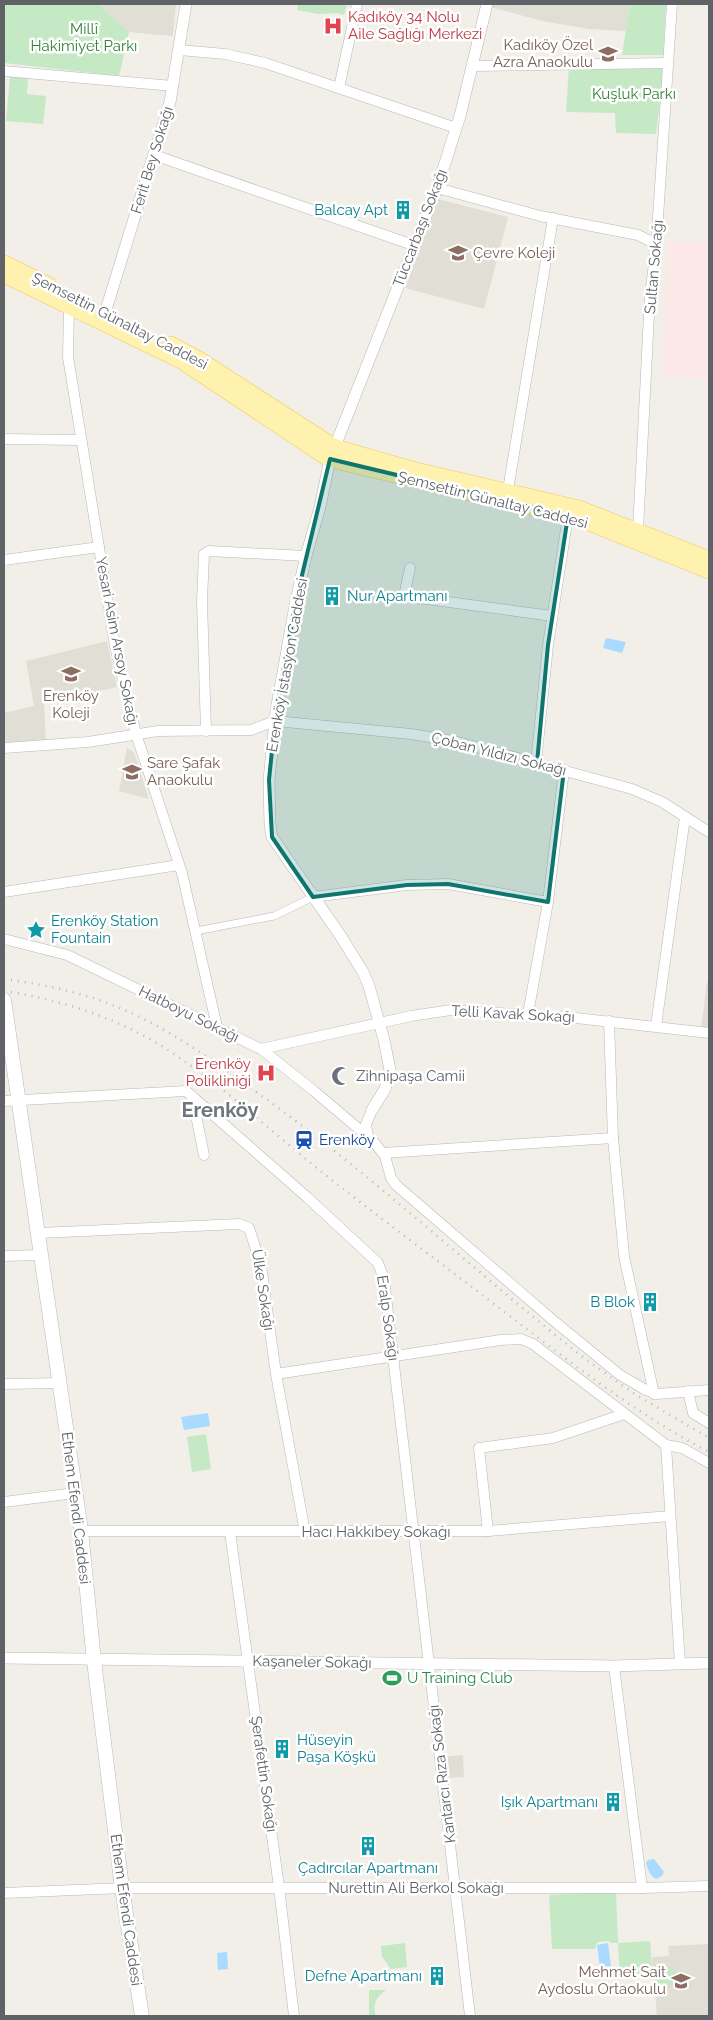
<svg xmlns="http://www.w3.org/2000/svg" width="713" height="2020" viewBox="0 0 713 2020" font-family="Raleway,sans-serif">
<rect width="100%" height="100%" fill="#f1efe8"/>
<!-- education -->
<g fill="#e1ded6">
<polygon points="98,4 176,4 173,36 129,32"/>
<polygon points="488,4 630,4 626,31 589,29 542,21 487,6"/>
<polygon points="438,199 508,217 484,309 405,288"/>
<polygon points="107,641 117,687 44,704 46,741 4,743 4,713 34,706 26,661"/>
<polygon points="127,748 134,752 149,799 119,791"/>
<polygon points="707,982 709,982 709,1029 701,1029"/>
<polygon points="463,1755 464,1777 444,1778 443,1757"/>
<polygon points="709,1944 709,2016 657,2016 652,1957 669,1956 668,1946"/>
</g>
<!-- medical -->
<polygon fill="#fce8e6" points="668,242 709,242 709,379 663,377"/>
<!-- green -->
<g fill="#c5e8c5">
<polygon points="4,4 98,4 129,32 119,76 4,63"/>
<polygon points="298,4 347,4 344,15 337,13 318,14 297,10"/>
<polygon points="630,4 666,4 663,55 622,55"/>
<polygon points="569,67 664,67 656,134 616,133 615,113 566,112"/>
<polygon points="10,75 28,76 27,94 46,96 43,124 6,121"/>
<polygon points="206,1434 211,1469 192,1472 187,1437"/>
<polygon points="616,1892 618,1943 650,1941 652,1968 674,1966 675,1985 654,1987 653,1976 620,1977 618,1943 611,1943 609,1941 597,1942 595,1949 552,1949 549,1895"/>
<polygon points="405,1943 407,1967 391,1969 382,1957 381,1946"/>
<path d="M 369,1990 L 386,1990 C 376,1997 372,2004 376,2016 L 369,2016 Z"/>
</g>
<!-- water -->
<g fill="#aadaff">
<polygon points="606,638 626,642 622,653 603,648"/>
<polygon points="208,1413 210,1426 184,1430 181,1417"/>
<path d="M 654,1859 L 664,1872 L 662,1876 L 656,1879 C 650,1876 648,1870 646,1863 L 648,1860 Z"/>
<polygon points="608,1943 611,1966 600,1968 597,1945"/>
<polygon points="227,1952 228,1969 218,1970 217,1953"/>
</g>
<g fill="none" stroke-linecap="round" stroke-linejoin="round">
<!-- pedestrian casing -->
<g stroke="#b5b8bc" stroke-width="8">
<polyline id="pedestrian" points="196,931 274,916 313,897"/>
</g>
<!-- minor casing -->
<g stroke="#b5b8bc" stroke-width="11">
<g id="minor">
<polyline points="179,50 225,54 265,63 456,128"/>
<polyline points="473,66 667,63"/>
<polyline points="4,71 173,86"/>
<polyline points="339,88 357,4"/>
<polyline points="154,155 413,245"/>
<polyline points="437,188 540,216 638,235 650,241 656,251"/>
<polyline points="69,306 68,357 115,646 136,734 182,873 217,1027"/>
<polyline points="4,439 81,440"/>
<polyline points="508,490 553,218"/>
<polyline points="638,530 650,295 656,248 672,4"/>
<polyline points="4,560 99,547"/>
<polyline points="410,568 404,596 552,616"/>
<polyline points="206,731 202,601 204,554 209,551 306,556"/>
<polyline points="4,748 88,742 158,731 251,730 275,721 411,734 454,741 632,789 662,802 709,832"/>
<polyline points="536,763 548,645 568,516"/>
<polyline points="4,892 179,865"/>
<polyline points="313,897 407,885 448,884 548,902"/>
<polyline points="4,939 67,955 261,1049 314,1091 373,1141 385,1156 391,1178 396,1185 554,1321 620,1375 644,1389 657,1394 709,1390"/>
<polyline points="528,1014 548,902 564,770"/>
<polyline points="609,1021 613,1138 624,1256 654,1394"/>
<polyline points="656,1026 685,817"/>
<polyline points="261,1049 411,1016 451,1010 576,1018 709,1033"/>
<polyline points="192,1096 204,1155"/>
<polyline points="4,1101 186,1091 308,1198 378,1263 384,1279 393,1356 470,2016"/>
<polyline points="368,1137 366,1124 372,1110"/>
<polyline points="383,1153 613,1138"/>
<polyline points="39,1233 239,1224 249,1228 261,1265 276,1374 305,1532"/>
<polyline points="4,1256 42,1255"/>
<polyline points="276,1374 501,1340 521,1339 533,1344 666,1445 682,1448 709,1463"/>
<polyline points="4,1384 60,1383"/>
<polyline points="688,1391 693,1413 709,1423"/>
<polyline points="666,1445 680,1664"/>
<polyline points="4,1502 75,1493"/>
<polyline points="81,1531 488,1531 670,1516"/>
<polyline points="488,1531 479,1448 553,1438 624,1414"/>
<polyline points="230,1532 279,1887 294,2016"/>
<polyline points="614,1666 642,1888"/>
<polyline points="4,1893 122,1888 642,1888 709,1886"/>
</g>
</g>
<!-- tertiary casing -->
<g stroke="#b5b8bc" stroke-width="12">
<g id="tertiary">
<polyline points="105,313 170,102 186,4"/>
<polyline points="372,1110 385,1089 390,1070 384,1040 369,986 363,972 340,935 272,837 270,824 269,780 276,711 296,600 306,556 320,507 330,459 437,188 460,116 487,4"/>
<polyline points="4,1658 614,1666 709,1663"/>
</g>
</g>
<!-- secondary casing -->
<g stroke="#b6babf" stroke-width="15">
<polyline id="secondary" points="4,1000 81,1531 94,1661 122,1888 142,2016"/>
</g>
<!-- primary casing -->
<g stroke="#f2c960" stroke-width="16">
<g id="primary">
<polyline points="4,263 49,285"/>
<polyline points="4,275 181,361 327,458 344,463 579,519 709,571"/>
<polyline points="171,344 199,359 335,447 412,469 579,508 709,559"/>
</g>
</g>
<!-- pedestrian -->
<use href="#pedestrian" stroke="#fff" stroke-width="7"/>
<!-- minor -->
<use href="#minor" stroke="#fff" stroke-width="10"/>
<!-- tertiary -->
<use href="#tertiary" stroke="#fff" stroke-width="11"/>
<!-- secondary -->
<use href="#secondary" stroke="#fff" stroke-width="14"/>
<!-- primary -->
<use href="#primary" stroke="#fff2af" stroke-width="15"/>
<!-- rail -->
<g stroke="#b6b7b8" stroke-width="2.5" stroke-dasharray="1 6" stroke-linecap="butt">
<path d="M 4,979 C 40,984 76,991 110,1004 C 165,1025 212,1060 259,1094 C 374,1176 477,1274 588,1361 L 633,1393 L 709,1438"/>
<path d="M 4,991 C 63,1000 121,1019 171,1052 C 227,1089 276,1136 328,1177 C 384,1221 442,1264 498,1307 C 566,1359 633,1412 709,1452"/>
</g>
</g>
<!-- marked area -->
<path fill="#0f766e" fill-opacity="0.2" stroke="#0f766e" stroke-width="4" stroke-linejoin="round" d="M 330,459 L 568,516 L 548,645 L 537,763 L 564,770 L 548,902 L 448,884 L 407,885 L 313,897 L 272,837 L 269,780 L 276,711 L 296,600 Z"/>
<!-- icons -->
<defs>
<g id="hospital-bare" transform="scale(1.5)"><path d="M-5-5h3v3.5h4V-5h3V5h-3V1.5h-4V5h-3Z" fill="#e0444e" stroke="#fff" stroke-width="2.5" paint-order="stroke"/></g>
<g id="school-bare" transform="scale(1.5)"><path d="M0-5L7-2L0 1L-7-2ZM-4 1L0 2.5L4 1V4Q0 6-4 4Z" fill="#8d6e63" stroke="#fff" stroke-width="2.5" paint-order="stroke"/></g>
<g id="building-bare" transform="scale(1.5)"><path d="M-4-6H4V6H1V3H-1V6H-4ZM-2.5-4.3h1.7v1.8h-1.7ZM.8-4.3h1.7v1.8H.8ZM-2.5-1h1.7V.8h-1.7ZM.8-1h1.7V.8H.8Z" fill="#0f9aa8" stroke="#fff" stroke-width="2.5" paint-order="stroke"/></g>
<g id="sight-bare" transform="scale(1.5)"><path d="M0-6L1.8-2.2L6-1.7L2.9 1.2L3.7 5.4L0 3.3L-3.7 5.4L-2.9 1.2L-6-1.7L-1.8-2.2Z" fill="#0f9aa8" stroke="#fff" stroke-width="2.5" paint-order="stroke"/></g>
<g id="mosque-bare" transform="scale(1.5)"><path d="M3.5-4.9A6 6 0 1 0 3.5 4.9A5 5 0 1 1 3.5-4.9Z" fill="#6b7280" stroke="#fff" stroke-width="2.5" paint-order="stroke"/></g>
<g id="station-bare" transform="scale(1.5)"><path d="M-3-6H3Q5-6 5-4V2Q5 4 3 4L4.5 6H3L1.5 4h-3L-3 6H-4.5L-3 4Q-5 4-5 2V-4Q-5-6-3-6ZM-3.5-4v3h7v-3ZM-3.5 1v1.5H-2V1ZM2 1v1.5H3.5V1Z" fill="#1a4fb4" stroke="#fff" stroke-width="2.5" paint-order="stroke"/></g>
<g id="stadium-bare" transform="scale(1.5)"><path d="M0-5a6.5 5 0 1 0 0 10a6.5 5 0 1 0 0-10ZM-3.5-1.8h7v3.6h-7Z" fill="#2e9e5b" stroke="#fff" stroke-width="2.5" paint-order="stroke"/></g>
</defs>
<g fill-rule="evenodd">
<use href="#hospital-bare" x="333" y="26"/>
<use href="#school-bare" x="608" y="54"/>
<use href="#building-bare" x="403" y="210"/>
<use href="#school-bare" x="458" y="253"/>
<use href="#building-bare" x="332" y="596"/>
<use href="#school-bare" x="71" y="674"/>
<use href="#school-bare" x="132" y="772"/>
<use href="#sight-bare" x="36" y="930"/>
<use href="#hospital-bare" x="266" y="1073"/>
<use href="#mosque-bare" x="341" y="1076"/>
<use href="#station-bare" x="304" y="1140"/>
<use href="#building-bare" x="650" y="1302"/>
<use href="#stadium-bare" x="392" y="1678"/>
<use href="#building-bare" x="282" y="1749"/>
<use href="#building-bare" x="613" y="1802"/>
<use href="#building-bare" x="368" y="1846"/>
<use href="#building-bare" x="437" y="1976"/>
<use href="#school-bare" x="681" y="1981"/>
</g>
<g text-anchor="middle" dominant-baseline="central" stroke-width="5" stroke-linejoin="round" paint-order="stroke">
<!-- health labels -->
<g font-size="15" fill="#be3a42" stroke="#fff" text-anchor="start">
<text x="348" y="17">Kadıköy 34 Nolu<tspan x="348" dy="17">Aile Sağlığı Merkezi</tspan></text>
<text x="251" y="1064" text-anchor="end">Erenköy<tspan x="251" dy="17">Polikliniği</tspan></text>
</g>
<!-- park labels -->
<g font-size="15" fill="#348238" stroke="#fff">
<text x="84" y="29">Millî<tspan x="84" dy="17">Hakimiyet Parkı</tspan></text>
<text x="634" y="94">Kuşluk Parkı</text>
</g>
<!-- education labels -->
<g font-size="15" fill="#785e54" stroke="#fff" text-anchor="end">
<text x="593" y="45">Kadıköy Özel<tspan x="593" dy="17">Azra Anaokulu</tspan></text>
<text x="473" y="253" text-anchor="start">Çevre Koleji</text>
<text x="71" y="696" text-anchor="middle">Erenköy<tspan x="71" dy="17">Koleji</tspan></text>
<text x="147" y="763" text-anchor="start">Sare Şafak<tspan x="147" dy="17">Anaokulu</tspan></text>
<text x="666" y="1972">Mehmet Sait<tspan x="666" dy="17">Aydoslu Ortaokulu</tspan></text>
</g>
<!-- street labels -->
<g font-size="15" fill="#5f6368" stroke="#fff">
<text transform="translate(152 160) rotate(-73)">Ferit Bey Sokağı</text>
<text transform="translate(420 228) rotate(-69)">Tüccarbaşı Sokağı</text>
<text transform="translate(654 267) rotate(-85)">Sultan Sokağı</text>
<text transform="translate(120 321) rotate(27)">Şemsettin Günaltay Caddesi</text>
<text transform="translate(493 500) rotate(14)">Şemsettin Günaltay Caddesi</text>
<text transform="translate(117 641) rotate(79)">Yesari Asim Arsoy Sokağı</text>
<text transform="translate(287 665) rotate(-80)">Erenköy İstasyon Caddesi</text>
<text transform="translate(499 754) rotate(14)">Çoban Yıldızı Sokağı</text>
<text transform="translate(189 1014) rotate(26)">Hatboyu Sokağı</text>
<text transform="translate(513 1014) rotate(3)">Telli Kavak Sokağı</text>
<text transform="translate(263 1290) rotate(81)">Ülke Sokağı</text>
<text transform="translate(388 1318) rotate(82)">Eralp Sokağı</text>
<text transform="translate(76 1508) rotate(83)">Ethem Efendi Caddesi</text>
<text x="376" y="1532">Hacı Hakkıbey Sokağı</text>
<text transform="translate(312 1662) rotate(1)">Kaşaneler Sokağı</text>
<text transform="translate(264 1774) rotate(82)">Şerafettin Sokağı</text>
<text transform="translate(442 1774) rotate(-97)">Kantarcı Rıza Sokağı</text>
<text x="416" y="1888">Nurettin Ali Berkol Sokağı</text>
<text transform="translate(126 1910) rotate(82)">Ethem Efendi Caddesi</text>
</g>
<!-- culture labels -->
<g font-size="15" fill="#0d838f" stroke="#fff" text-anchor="end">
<text x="388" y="210">Balcay Apt</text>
<text x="347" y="596" text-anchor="start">Nur Apartmanı</text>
<text x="51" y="921" text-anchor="start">Erenköy Station<tspan x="51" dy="17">Fountain</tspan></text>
<text x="635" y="1302">B Blok</text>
<text x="297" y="1740" text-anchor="start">Hüseyin<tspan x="297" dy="17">Paşa Köşkü</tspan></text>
<text x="598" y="1802">Işık Apartmanı</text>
<text x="368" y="1868" text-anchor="middle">Çadırcılar Apartmanı</text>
<text x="422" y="1976">Defne Apartmanı</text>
</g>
<!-- worship labels -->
<g font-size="15" fill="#5b616d" stroke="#fff" text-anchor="start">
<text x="356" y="1076">Zihnipaşa Camii</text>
</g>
<!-- transit labels -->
<g font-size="15" fill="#164399" stroke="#fff" text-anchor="start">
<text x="319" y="1140">Erenköy</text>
</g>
<!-- leisure labels -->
<g font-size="15" fill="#27864d" stroke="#fff" text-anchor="start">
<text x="407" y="1678">U Training Club</text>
</g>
<!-- district labels -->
<g font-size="20" font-weight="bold" fill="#70757a" stroke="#fff">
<text x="220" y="1110">Erenköy</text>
</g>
</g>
<!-- border -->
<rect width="713" height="2020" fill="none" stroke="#5f6368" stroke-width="10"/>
</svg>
